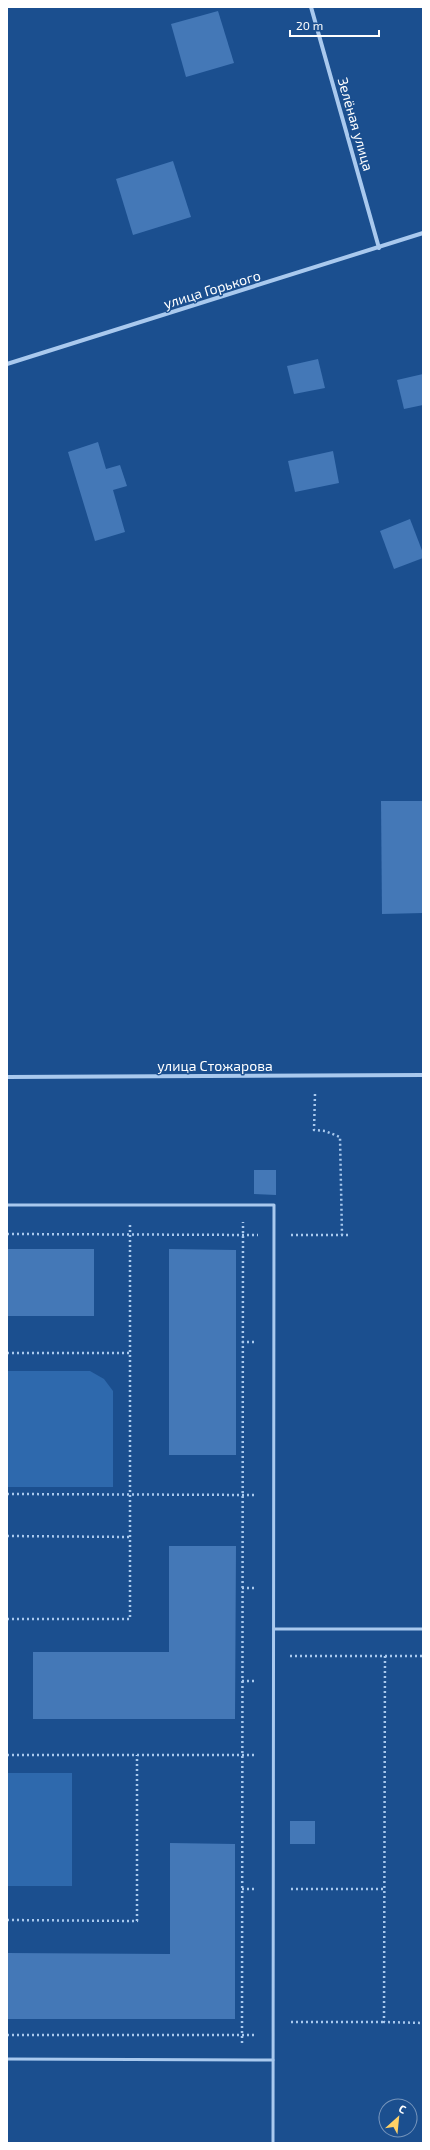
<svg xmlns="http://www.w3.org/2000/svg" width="430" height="2150" viewBox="0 0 430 2150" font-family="'Exo 2',sans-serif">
<rect width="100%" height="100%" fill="#1b4f8f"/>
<!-- green -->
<g fill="#2e69ad">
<polygon points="7,1371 90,1371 104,1379 113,1391 113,1487 8,1487"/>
<rect x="7" y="1773" width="65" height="113"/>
</g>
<!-- building -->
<g fill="#4478b7">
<polygon points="218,11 234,63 186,77 171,24"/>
<polygon points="173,161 191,217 133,235 116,179"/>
<polygon points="318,359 325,388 294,394 287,366"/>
<polygon points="423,374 423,405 404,409 397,380"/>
<polygon points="98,442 106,469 120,465 127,486 113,490 125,532 95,541 68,452"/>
<polygon points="333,451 339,483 295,492 288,461"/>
<polygon points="410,519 423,553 423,558 394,569 380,531"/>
<polygon points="381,801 423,801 423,913 382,914"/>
<polygon points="254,1170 276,1170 276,1195 254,1194"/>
<rect x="7" y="1249" width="87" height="67"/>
<polygon points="169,1249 236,1250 236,1455 169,1455"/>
<polygon points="169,1546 236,1546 235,1719 33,1719 33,1652 169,1652"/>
<rect x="290" y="1821" width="25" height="23"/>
<polygon points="170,1843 235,1844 235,2019 7,2019 7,1953 170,1954"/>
</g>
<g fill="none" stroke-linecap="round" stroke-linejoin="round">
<!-- path -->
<g stroke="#a9c9ee" stroke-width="2.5" stroke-dasharray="2 3" stroke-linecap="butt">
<polyline points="315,1094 314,1130 325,1131 340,1137 342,1235"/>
<polyline points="7,1234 258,1235"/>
<polyline points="291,1235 348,1235"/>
<polyline points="242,1342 256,1342"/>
<polyline points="7,1353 130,1353"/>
<polyline points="7,1494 256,1495"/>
<polyline points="7,1536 130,1537"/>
<polyline points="242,1588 256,1588"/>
<polyline points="7,1619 130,1619 130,1223"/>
<polyline points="290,1656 423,1656"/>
<polyline points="385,1656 384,2022 423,2023"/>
<polyline points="242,1681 256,1681"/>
<polyline points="7,1755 257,1755"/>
<polyline points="242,1889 256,1889"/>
<polyline points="291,1889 384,1889"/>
<polyline points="7,1920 137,1921 137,1755"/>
<polyline points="291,2022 384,2022"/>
<polyline points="7,2035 256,2035"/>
<polyline points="242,2043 243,1222"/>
</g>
<!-- lane -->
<g stroke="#a9c9ee" stroke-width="3">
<polyline points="7,1205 274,1205 273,2143"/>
<polyline points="274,1629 423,1629"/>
<polyline points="7,2059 273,2060"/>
</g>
<!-- street -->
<g stroke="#a9c9ee" stroke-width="4">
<polyline points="311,7 379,248"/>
<polyline points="7,364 423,233"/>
<polyline points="7,1077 423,1075"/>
</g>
</g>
<g text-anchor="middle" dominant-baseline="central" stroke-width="3" stroke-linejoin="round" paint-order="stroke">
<!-- street labels -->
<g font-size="14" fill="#fff" stroke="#1b4f8f">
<text transform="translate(356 124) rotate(74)">Зелёная улица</text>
<text transform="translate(212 289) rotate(-17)">улица Горького</text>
<text x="215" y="1065">улица Стожарова</text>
</g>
</g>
<!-- border -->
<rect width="430" height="2150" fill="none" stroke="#ffffff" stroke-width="16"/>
<!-- north arrow -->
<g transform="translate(398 2118) rotate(27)"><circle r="19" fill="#1b4f8f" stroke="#7695bc"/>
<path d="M0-3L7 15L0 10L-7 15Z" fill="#ffd166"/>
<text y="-6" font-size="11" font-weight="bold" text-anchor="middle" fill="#ffffff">С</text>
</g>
<!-- scale -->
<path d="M290 30v6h89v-6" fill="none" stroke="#ffffff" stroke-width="2"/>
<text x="296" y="30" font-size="12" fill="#ffffff" stroke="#1b4f8f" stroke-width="3" paint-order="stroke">20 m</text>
</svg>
